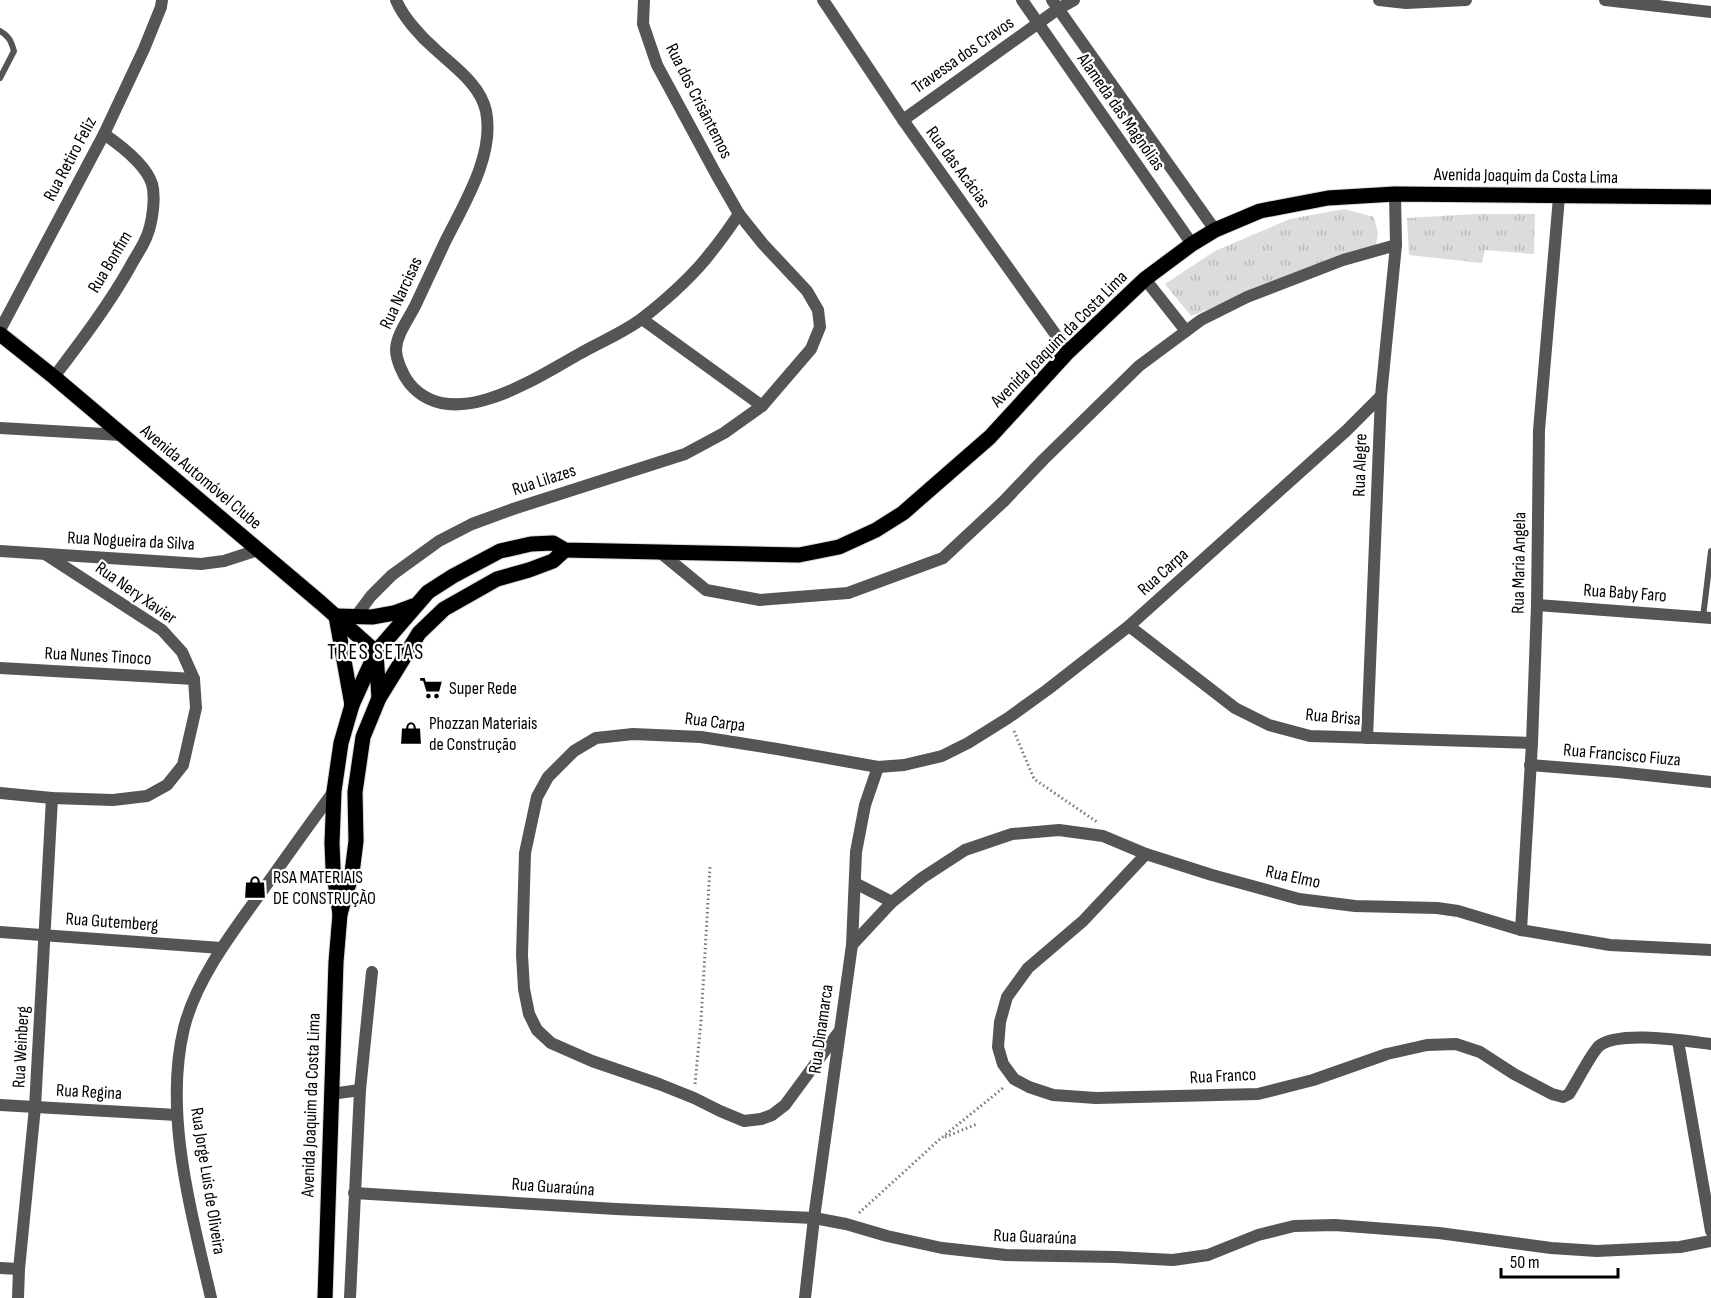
<svg xmlns="http://www.w3.org/2000/svg" width="1711" height="1298" viewBox="0 0 1711 1298" font-family="'Sofia Sans Condensed',sans-serif">
<defs>
<pattern id="grass-tufts" width="24" height="20" patternUnits="userSpaceOnUse" patternTransform="scale(1.5)"><rect width="24" height="20" fill="#dcdcdc"/><path d="M3 7l-1-3M5 7V3M7 7l1-3M15 17l-1-3M17 17v-4M19 17l1-3" fill="none" stroke="#bbb"/></pattern>
</defs>
<rect width="100%" height="100%" fill="#fff"/>
<!-- grass -->
<g fill="url(#grass-tufts)">
<polygon points="1344,209 1374,217 1378,233 1376,245 1191,316 1165,284 1215,251 1290,219"/>
<polygon points="1476,214 1535,214 1534,254 1485,250 1482,263 1409,255 1407,218"/>
</g>
<g fill="none" stroke-linecap="round" stroke-linejoin="round">
<!-- primary casing -->
<g stroke="#dbdbdb" stroke-width="17">
<g id="primary">
<polyline points="0,334 54,377 321,603 376,652"/>
<polyline points="336,616 352,705"/>
<polyline points="336,616 372,617 394,613 413,606"/>
<polyline points="376,653 379,698"/>
<polyline points="340,914 333,868 332,843 334,791 341,743 352,705 376,652 428,592 453,576 500,551 531,544 553,543 565,550 799,555 839,547 876,530 903,513 990,437 1068,352 1145,279 1192,244 1215,230 1260,211 1328,198 1395,194 1711,197"/>
<polyline points="325,1298 336,962 340,914 352,873 356,841 355,792 363,737 379,698 419,633 444,609 497,579 529,570 553,561 565,550"/>
</g>
</g>
<!-- path -->
<g stroke="#777" stroke-width="3" stroke-dasharray="1.5 3" stroke-linecap="butt">
<polyline points="1014,731 1034,779 1097,822"/>
<polyline points="695,1084 701,1021 710,867"/>
<polyline points="945,1137 977,1124"/>
<polyline points="859,1213 940,1139 1003,1088"/>
</g>
<!-- service -->
<g stroke="#555" stroke-width="6">
<path d="M 0,31 C 9,36 11,41 14,51 L 0,78"/>
<polyline points="1703,617 1711,551"/>
</g>
<!-- minor -->
<g stroke="#555" stroke-width="12">
<path d="M 396,0 C 403,17 421,37 435,49 C 454,67 480,84 486,111 C 495,155 464,204 445,242 C 435,263 426,283 416,304 C 409,319 397,333 396,349 C 396,360 403,375 409,383 C 452,436 537,377 581,353 C 600,342 627,331 644,317 C 668,298 693,276 712,251 C 722,239 730,227 739,214"/>
<polyline points="823,0 903,120 1068,352"/>
<polyline points="1022,0 1192,244"/>
<polyline points="1052,0 1215,230"/>
<polyline points="1379,0 1406,3 1466,0"/>
<polyline points="1605,0 1711,12"/>
<polyline points="903,120 1058,9 1074,0"/>
<polyline points="1145,279 1186,331"/>
<polyline points="642,319 762,406"/>
<polyline points="0,330 104,134 144,49 161,7 162,0"/>
<path d="M 54,377 C 81,341 108,306 130,267 C 135,257 142,248 146,238 C 152,225 156,198 152,184 C 146,165 120,145 104,134"/>
<polyline points="0,428 121,435"/>
<polyline points="0,551 201,564 224,561 258,550"/>
<polyline points="661,553 706,590 760,600 848,593 943,558 1004,501 1043,460 1139,366 1201,320 1247,297 1343,260 1396,245"/>
<polyline points="1537,605 1711,618"/>
<polyline points="356,616 371,596 392,575 439,541 472,524 513,509 685,454 724,433 762,406 811,349 820,327 818,310 807,291 763,244 739,214 716,174 657,65 643,24 644,0"/>
<polyline points="1129,626 1235,708 1269,725 1310,736 1532,743"/>
<polyline points="0,668 194,679"/>
<polyline points="1367,738 1381,396 1396,245 1395,194"/>
<polyline points="1530,765 1618,772 1711,782"/>
<polyline points="0,793 52,798 113,800 147,796 167,785 183,765 196,708 194,679 182,652 162,630 45,554"/>
<path d="M 1146,854 L 1083,921 L 1028,968 L 1007,997 L 1000,1022 L 998,1047 L 1003,1064 L 1014,1079 L 1029,1087 L 1053,1095 L 1096,1098 L 1258,1094 L 1313,1080 L 1387,1054 L 1427,1045 L 1456,1044 L 1480,1052 L 1514,1074 L 1552,1094 L 1563,1097 L 1569,1094 C 1575,1085 1592,1052 1599,1046 C 1619,1030 1685,1041 1711,1044"/>
<polyline points="855,883 892,902"/>
<polyline points="1521,930 1532,743 1537,605 1539,430 1559,197"/>
<polyline points="0,932 221,948"/>
<polyline points="852,945 892,902 922,878 965,850 1012,834 1059,830 1103,836 1146,854 1212,875 1299,899 1355,906 1437,908 1458,911 1521,930 1610,945 1711,950"/>
<polyline points="838,1033 785,1105 772,1115 761,1119 744,1121 720,1111 694,1098 659,1084 592,1061 551,1043 537,1030 529,1014 524,989 522,955 525,853 537,797 548,777 574,751 596,738 633,734 701,737 777,749 878,767 904,765 942,756 968,743 1008,718 1047,690 1129,626 1346,431 1381,396"/>
<polyline points="1678,1041 1711,1231"/>
<polyline points="331,1094 360,1090"/>
<polyline points="0,1105 177,1115"/>
<polyline points="354,1193 616,1209 814,1218 846,1224 887,1236 942,1248 1006,1255 1115,1257 1173,1260 1208,1255 1258,1235 1294,1226 1335,1225 1439,1233 1551,1248 1597,1251 1680,1247 1711,1241"/>
<polyline points="0,1268 19,1269"/>
<polyline points="18,1298 19,1269 35,1107 52,798"/>
<path d="M 211,1298 C 192,1214 163,1114 184,1028 C 196,980 231,934 260,894 C 284,860 309,825 334,791"/>
<polyline points="350,1298 360,1090 372,972"/>
<polyline points="805,1298 814,1218 852,945 856,852 865,805 878,767"/>
</g>
<!-- primary -->
<use href="#primary" stroke="#000" stroke-width="15"/>
</g>
<!-- icons -->
<defs>
<g id="supermarket-bare" transform="scale(1.8)"><path d="M-6-5.5h2.5l.6 2H6L4.5 2H-2.5L-4.4-4H-6ZM-1.5 3.2a1.3 1.3 0 1 0 .1 0ZM3 3.2a1.3 1.3 0 1 0 .1 0Z" fill="#000" stroke="#fff" stroke-width="2.5" paint-order="stroke"/></g>
<g id="shop-bare" transform="scale(1.8)"><path d="M-5-2.5h2.3a2.7 3.5 0 0 1 5.4 0H5L5.5 6h-11ZM-1.5-2.5h3a1.5 2.3 0 0 0-3 0Z" fill="#000" stroke="#fff" stroke-width="2.5" paint-order="stroke"/></g>
</defs>
<g fill-rule="evenodd">
<use href="#supermarket-bare" x="431" y="688"/>
<use href="#shop-bare" x="411" y="733"/>
<use href="#shop-bare" x="255" y="887"/>
</g>
<g text-anchor="middle" dominant-baseline="central" stroke-width="4.5" stroke-linejoin="round" paint-order="stroke">
<!-- street labels -->
<g font-size="18" fill="#000" stroke="#fff">
<text transform="translate(963 55) rotate(-35)">Travessa dos Cravos</text>
<text transform="translate(699 101) rotate(63)">Rua dos Crisântemos</text>
<text transform="translate(1121 112) rotate(55)">Alameda das Magnólias</text>
<text transform="translate(70 159) rotate(-62)">Rua Retiro Feliz</text>
<text transform="translate(958 167) rotate(54)">Rua das Acácias</text>
<text transform="translate(1526 176) rotate(1)">Avenida Joaquim da Costa Lima</text>
<text transform="translate(110 262) rotate(-59)">Rua Bonfim</text>
<text transform="translate(401 293) rotate(-65)">Rua Narcisas</text>
<text transform="translate(1059 339) rotate(-45)">Avenida Joaquim da Costa Lima</text>
<text transform="translate(1360 465) rotate(-88)">Rua Alegre</text>
<text transform="translate(201 477) rotate(40)">Avenida Automóvel Clube</text>
<text transform="translate(544 480) rotate(-18)">Rua Lilazes</text>
<text transform="translate(131 541) rotate(3)">Rua Nogueira da Silva</text>
<text transform="translate(1519 563) rotate(-89)">Rua Maria Angela</text>
<text transform="translate(1163 572) rotate(-42)">Rua Carpa</text>
<text transform="translate(136 593) rotate(35)">Rua Nery Xavier</text>
<text transform="translate(1625 593) rotate(4)">Rua Baby Faro</text>
<text transform="translate(98 656) rotate(3)">Rua Nunes Tinoco</text>
<text transform="translate(1333 717) rotate(5)">Rua Brisa</text>
<text transform="translate(715 722) rotate(7)">Rua Carpa</text>
<text transform="translate(1622 755) rotate(5)">Rua Francisco Fiuza</text>
<text transform="translate(1293 877) rotate(12)">Rua Elmo</text>
<text transform="translate(112 922) rotate(4)">Rua Gutemberg</text>
<text transform="translate(821 1029) rotate(-82)">Rua Dinamarca</text>
<text transform="translate(21 1047) rotate(-87)">Rua Weinberg</text>
<text transform="translate(1223 1076) rotate(-3)">Rua Franco</text>
<text transform="translate(89 1092) rotate(3)">Rua Regina</text>
<text transform="translate(311 1105) rotate(-88)">Avenida Joaquim da Costa Lima</text>
<text transform="translate(208 1181) rotate(81)">Rua Jorge Luis de Oliveira</text>
<text transform="translate(553 1187) rotate(4)">Rua Guaraúna</text>
<text transform="translate(1035 1237) rotate(2)">Rua Guaraúna</text>
</g>
<!-- poi labels -->
<g font-size="18" fill="#000" stroke="#fff" text-anchor="start">
<text x="449" y="688">Super Rede</text>
<text x="429" y="723">Phozzan Materiais<tspan x="429" dy="21">de Construção</tspan></text>
<text x="273" y="877">RSA MATERIAIS<tspan x="273" dy="21">DE CONSTRUÇÃO</tspan></text>
</g>
<!-- quarter labels -->
<g font-size="21" letter-spacing="1.5" fill="#000" stroke="#fff">
<text x="376" y="652">TRES SETAS</text>
</g>
</g>
<!-- scale -->
<path d="M1501 1268v9h117v-9" fill="none" stroke="#000000" stroke-width="3"/>
<text x="1510" y="1268" font-size="18" fill="#000000" stroke="#ffffff" stroke-width="4.5" paint-order="stroke">50 m</text>
</svg>
